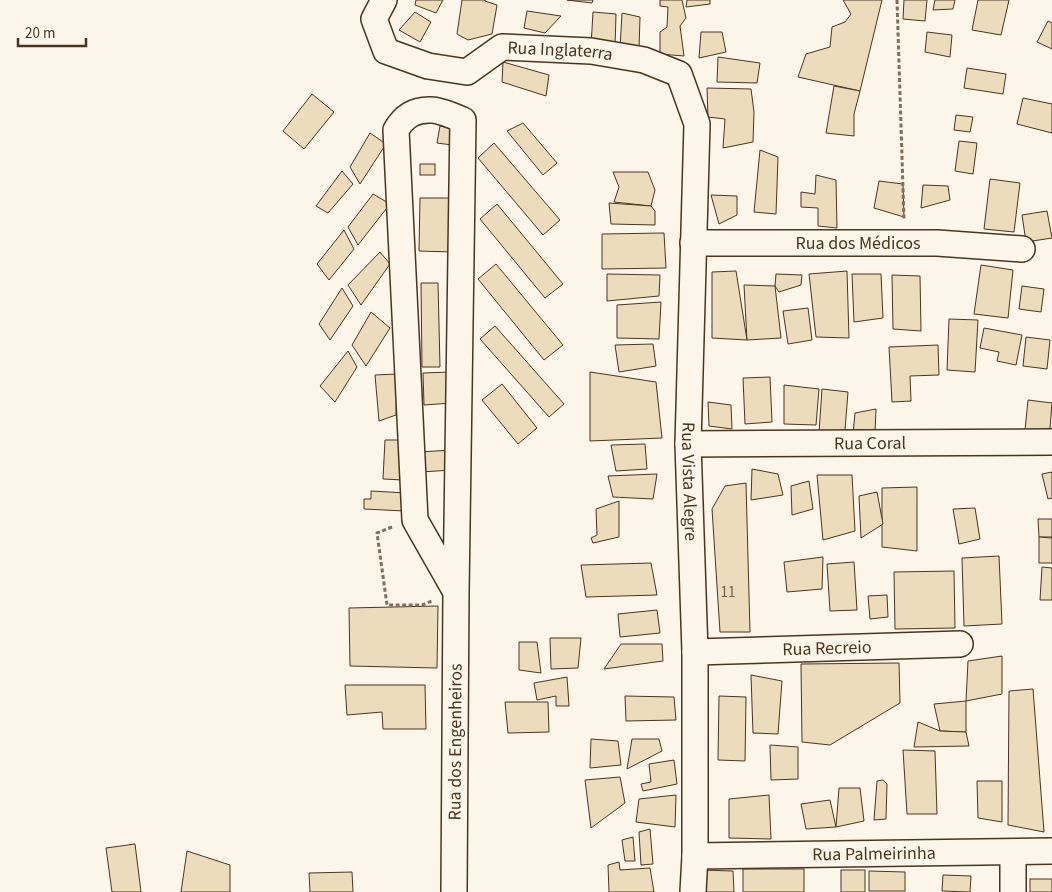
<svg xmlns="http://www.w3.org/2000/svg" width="1052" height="892" viewBox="0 0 1052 892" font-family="'Source Sans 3',sans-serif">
<rect width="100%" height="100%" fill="#fbf6e9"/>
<!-- building -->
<g fill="#ecdcbc" stroke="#4a3520">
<polygon points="416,0 443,0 436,13 415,5"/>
<polygon points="462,0 485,0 485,1 497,5 492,34 468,40 457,34"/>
<polygon points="567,0 593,0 592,3"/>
<polygon points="660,0 682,0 686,18 680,26 684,56 660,54 660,32 667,27 668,7 660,6"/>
<polygon points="687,0 710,0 710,4 686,7"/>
<polygon points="843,0 882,0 860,91 798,77 806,54 830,47 832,27 845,22 851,14"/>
<polygon points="904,0 927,0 925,21 903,19"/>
<polygon points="935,0 955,0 953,9 933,10"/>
<polygon points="978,0 1009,0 1001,35 972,30"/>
<polygon points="527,11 561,16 545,33 524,28"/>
<polygon points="415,12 431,22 420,42 399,30"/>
<polygon points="593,12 616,14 615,47 591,46"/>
<polygon points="622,13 640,17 639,49 620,49"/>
<polygon points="1048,21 1052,23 1052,49 1037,42"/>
<polygon points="701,32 722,32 726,52 699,58"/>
<polygon points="927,32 952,35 950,57 925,52"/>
<polygon points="718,57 760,63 757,83 717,82"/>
<polygon points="503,62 549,75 546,96 502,82"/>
<polygon points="967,68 1006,74 1003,94 964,88"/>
<polygon points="834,86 860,91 854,114 854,136 826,133"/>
<polygon points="707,88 751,89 754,112 753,142 723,148 725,119 708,117"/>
<polygon points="312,94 334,112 304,149 283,131"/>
<polygon points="1023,98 1052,104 1052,133 1017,124"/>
<polygon points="956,115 973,117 970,132 954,130"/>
<polygon points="523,123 557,163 543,175 507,131"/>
<polygon points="440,126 455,129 452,145 437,143"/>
<polygon points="370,133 386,144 360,184 350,167"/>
<polygon points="959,141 977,143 973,174 955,171"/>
<polygon points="494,143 560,220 543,235 478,158"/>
<polygon points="760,150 778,157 776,214 754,212"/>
<rect x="420" y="164" width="15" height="11"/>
<polygon points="342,171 353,184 328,213 316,206"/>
<polygon points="613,172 648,172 655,190 651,206 614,202 619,187"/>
<polygon points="816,175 836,180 837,228 818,226 818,208 801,207 801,192 815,194"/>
<polygon points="990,179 1020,183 1014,232 984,229"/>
<polygon points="879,181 903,184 904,217 874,208"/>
<polygon points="923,185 948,186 950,200 921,208"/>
<polygon points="373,194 390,204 358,245 348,227"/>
<polygon points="711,195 737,196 737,215 719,224"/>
<polygon points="420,198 454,198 452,252 419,251"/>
<polygon points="609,203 651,206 655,211 655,225 611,224"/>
<polygon points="497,204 563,284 545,298 480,219"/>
<polygon points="1047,211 1052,238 1026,242 1022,215"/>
<polygon points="344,230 354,249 329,280 317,264"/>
<polygon points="664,233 666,268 602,269 602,234"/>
<polygon points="380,252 390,264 361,305 348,285"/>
<polygon points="496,264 563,345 544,360 478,279"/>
<polygon points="981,265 1013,270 1008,318 974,314"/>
<polygon points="736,271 747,340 712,338 712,272"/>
<polygon points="847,271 849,338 816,337 809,274"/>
<polygon points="607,274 660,275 659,296 607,301"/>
<polygon points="776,274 802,275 801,285 779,292 775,286"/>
<polygon points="852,274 881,274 883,318 854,322"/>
<polygon points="892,275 920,276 921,331 893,329"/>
<polygon points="421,283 438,283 440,367 422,367"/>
<polygon points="744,285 775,286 781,338 747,340"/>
<polygon points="1022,286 1044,289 1041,312 1019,309"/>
<polygon points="342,288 353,306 330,340 319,324"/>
<polygon points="661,302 659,339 617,338 617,305"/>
<polygon points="808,308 812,340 788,344 783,311"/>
<polygon points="371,312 390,328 366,366 352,345"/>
<polygon points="949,319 978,320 975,372 947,370"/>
<polygon points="495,326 564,404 549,417 480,339"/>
<polygon points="984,328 1022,335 1016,365 997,361 999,352 980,348"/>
<polygon points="1026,337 1050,340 1047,369 1023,366"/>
<polygon points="653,344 656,366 619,372 615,345"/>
<polygon points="938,345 939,375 910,376 911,401 892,402 889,347"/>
<polygon points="348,351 357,367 335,402 320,386"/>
<polygon points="451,372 452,403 424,405 423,373"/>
<polygon points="590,372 656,382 662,438 590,441"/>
<polygon points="398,374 397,387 396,415 379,421 375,375"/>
<polygon points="770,377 772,422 745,424 743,378"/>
<polygon points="502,384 537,428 518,444 482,400"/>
<polygon points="784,385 819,389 816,425 784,424"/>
<polygon points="822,389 848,392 845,430 819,433"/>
<polygon points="1028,400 1052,403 1050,428 1038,432 1025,430"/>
<polygon points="708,402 731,405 732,429 709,426"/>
<polygon points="876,409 875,432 853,434 855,413"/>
<polygon points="385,440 404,440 403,480 383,479"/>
<polygon points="645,444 647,469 616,471 611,445"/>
<polygon points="452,450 453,470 420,472 419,452"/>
<polygon points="752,469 778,474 783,495 751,500"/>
<polygon points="1052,472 1052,498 1048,499 1042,474"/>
<polygon points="657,474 653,499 613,497 608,476"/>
<polygon points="817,475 852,475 855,531 823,540"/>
<polygon points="809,481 813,509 792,515 791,486"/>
<polygon points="746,483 750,632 720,632 712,509 725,486"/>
<polygon points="917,487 917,551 882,547 882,488"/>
<polygon points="371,491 406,493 405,511 364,509 364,499 371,499"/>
<polygon points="877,492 883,524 861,538 859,496"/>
<polygon points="619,501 619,537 593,543 591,538 597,535 596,509"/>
<polygon points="975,508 980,539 959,544 953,509"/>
<polygon points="1038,519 1052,519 1052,537 1039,537"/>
<polygon points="1039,537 1052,538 1052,563 1039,563"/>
<polygon points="999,556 1002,624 964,626 962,558"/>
<polygon points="823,557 822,589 787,592 784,562"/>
<polygon points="854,562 857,610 830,611 827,564"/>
<polygon points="651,563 657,595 586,597 581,565"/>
<polygon points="1042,567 1052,568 1052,600 1040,600"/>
<polygon points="954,571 955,628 895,629 894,572"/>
<polygon points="887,595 888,617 870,619 868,596"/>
<polygon points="438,606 437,668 350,666 349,608"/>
<polygon points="657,610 660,633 620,637 618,614"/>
<polygon points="550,638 581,638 578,668 551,669"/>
<polygon points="519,642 537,642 541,673 519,670"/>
<polygon points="621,644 662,644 663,661 604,669"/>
<polygon points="1002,656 1002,694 966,701 968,661"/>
<polygon points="899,663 900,703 830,745 802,742 801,664"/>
<polygon points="751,675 782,681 778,734 753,733"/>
<polygon points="567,677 569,706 556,706 556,696 537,700 534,683"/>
<polygon points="345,685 425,685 426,729 383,729 382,712 347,715"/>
<polygon points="1033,689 1044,832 1008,825 1009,691"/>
<polygon points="625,696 674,697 676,720 626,721"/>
<polygon points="719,696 746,697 745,761 718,760"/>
<polygon points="966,701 966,732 940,731 934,704"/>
<polygon points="505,702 548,702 549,732 508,733"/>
<polygon points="918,722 940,731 966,732 969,746 914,747"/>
<polygon points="591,739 618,741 621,765 590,768"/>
<polygon points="632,739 659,739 662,751 627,769"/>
<polygon points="770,745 798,747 798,779 771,780"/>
<polygon points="903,750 935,751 937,814 907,814"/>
<polygon points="674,760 677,784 643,791 641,784 651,782 649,764"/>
<polygon points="620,777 625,803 591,828 585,780"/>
<polygon points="883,780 887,784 886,819 874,820 877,781"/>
<polygon points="977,781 1002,781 1002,822 978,818"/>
<polygon points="839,788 860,788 864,821 836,827"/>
<polygon points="676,795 675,827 636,822 639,799"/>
<polygon points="769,795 771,839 729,838 729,799"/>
<polygon points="830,800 836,827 806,829 801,804"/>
<polygon points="650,829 653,864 641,865 639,832"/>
<polygon points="633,837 635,861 625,861 622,840"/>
<polygon points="135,844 141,892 112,892 106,848"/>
<polygon points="187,851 230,865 230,892 181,892"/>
<polygon points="619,862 620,870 650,868 654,892 609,892 608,865"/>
<rect x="743" y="869" width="61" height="23"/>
<polygon points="701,870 733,871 734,892 701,892"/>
<rect x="841" y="870" width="24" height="22"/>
<polygon points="869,871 905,872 905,891 869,891"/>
<polygon points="352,872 353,892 310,892 309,873"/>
<polygon points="943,875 971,876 970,892 942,891"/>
<rect x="1030" y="879" width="22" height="13"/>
</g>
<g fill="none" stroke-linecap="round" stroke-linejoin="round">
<!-- minor casing -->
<g stroke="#4a3520" stroke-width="28">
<g id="minor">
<path id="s1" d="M 384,0 L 374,19 L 386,51 L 428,66 L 467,72 L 502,47 L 591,51 L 644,60 L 679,74 L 697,124 L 688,444 L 695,652 L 695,856 L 693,892"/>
<path id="s2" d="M 693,243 L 937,243 L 1022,249"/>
<path id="s3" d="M 688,444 L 1052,442"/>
<path id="s4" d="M 695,652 L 960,644"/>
<polyline points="1013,852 1013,892"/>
<path id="s5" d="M 695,856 L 1052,851"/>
<path id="s6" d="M 454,892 L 456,592 L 463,120 C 455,117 440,110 432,110 C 415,109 404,116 396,130 L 415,520 L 456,592"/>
</g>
</g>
<!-- path -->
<g stroke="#7f6f5c" stroke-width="3" stroke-dasharray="4 2.5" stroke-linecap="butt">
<polyline points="897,0 904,220"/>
<polyline points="392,527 377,533 387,605 422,605 432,601"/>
</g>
<!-- minor -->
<use href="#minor" stroke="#fbf6e9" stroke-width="25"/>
</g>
<g text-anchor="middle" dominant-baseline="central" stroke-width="4" stroke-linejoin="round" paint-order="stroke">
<!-- number labels -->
<g font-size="15" fill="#725f47">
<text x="728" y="592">11</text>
</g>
<!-- street labels -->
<g font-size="18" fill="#4a3520" stroke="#fbf6e9">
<text stroke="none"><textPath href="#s1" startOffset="241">Rua Inglaterra</textPath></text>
<text stroke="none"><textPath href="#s2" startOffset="165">Rua dos Médicos</textPath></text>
<text stroke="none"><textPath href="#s3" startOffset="182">Rua Coral</textPath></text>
<text stroke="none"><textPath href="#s1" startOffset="774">Rua Vista Alegre</textPath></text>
<text stroke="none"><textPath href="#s4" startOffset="132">Rua Recreio</textPath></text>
<text stroke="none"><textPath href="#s6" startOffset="150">Rua dos Engenheiros</textPath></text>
<text stroke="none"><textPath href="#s5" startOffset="179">Rua Palmeirinha</textPath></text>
</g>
</g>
<!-- scale -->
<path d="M18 38v8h68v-8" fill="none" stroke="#4a3520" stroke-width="2.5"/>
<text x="25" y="38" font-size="15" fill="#4a3520" stroke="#fbf6e9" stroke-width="4" paint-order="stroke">20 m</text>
</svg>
